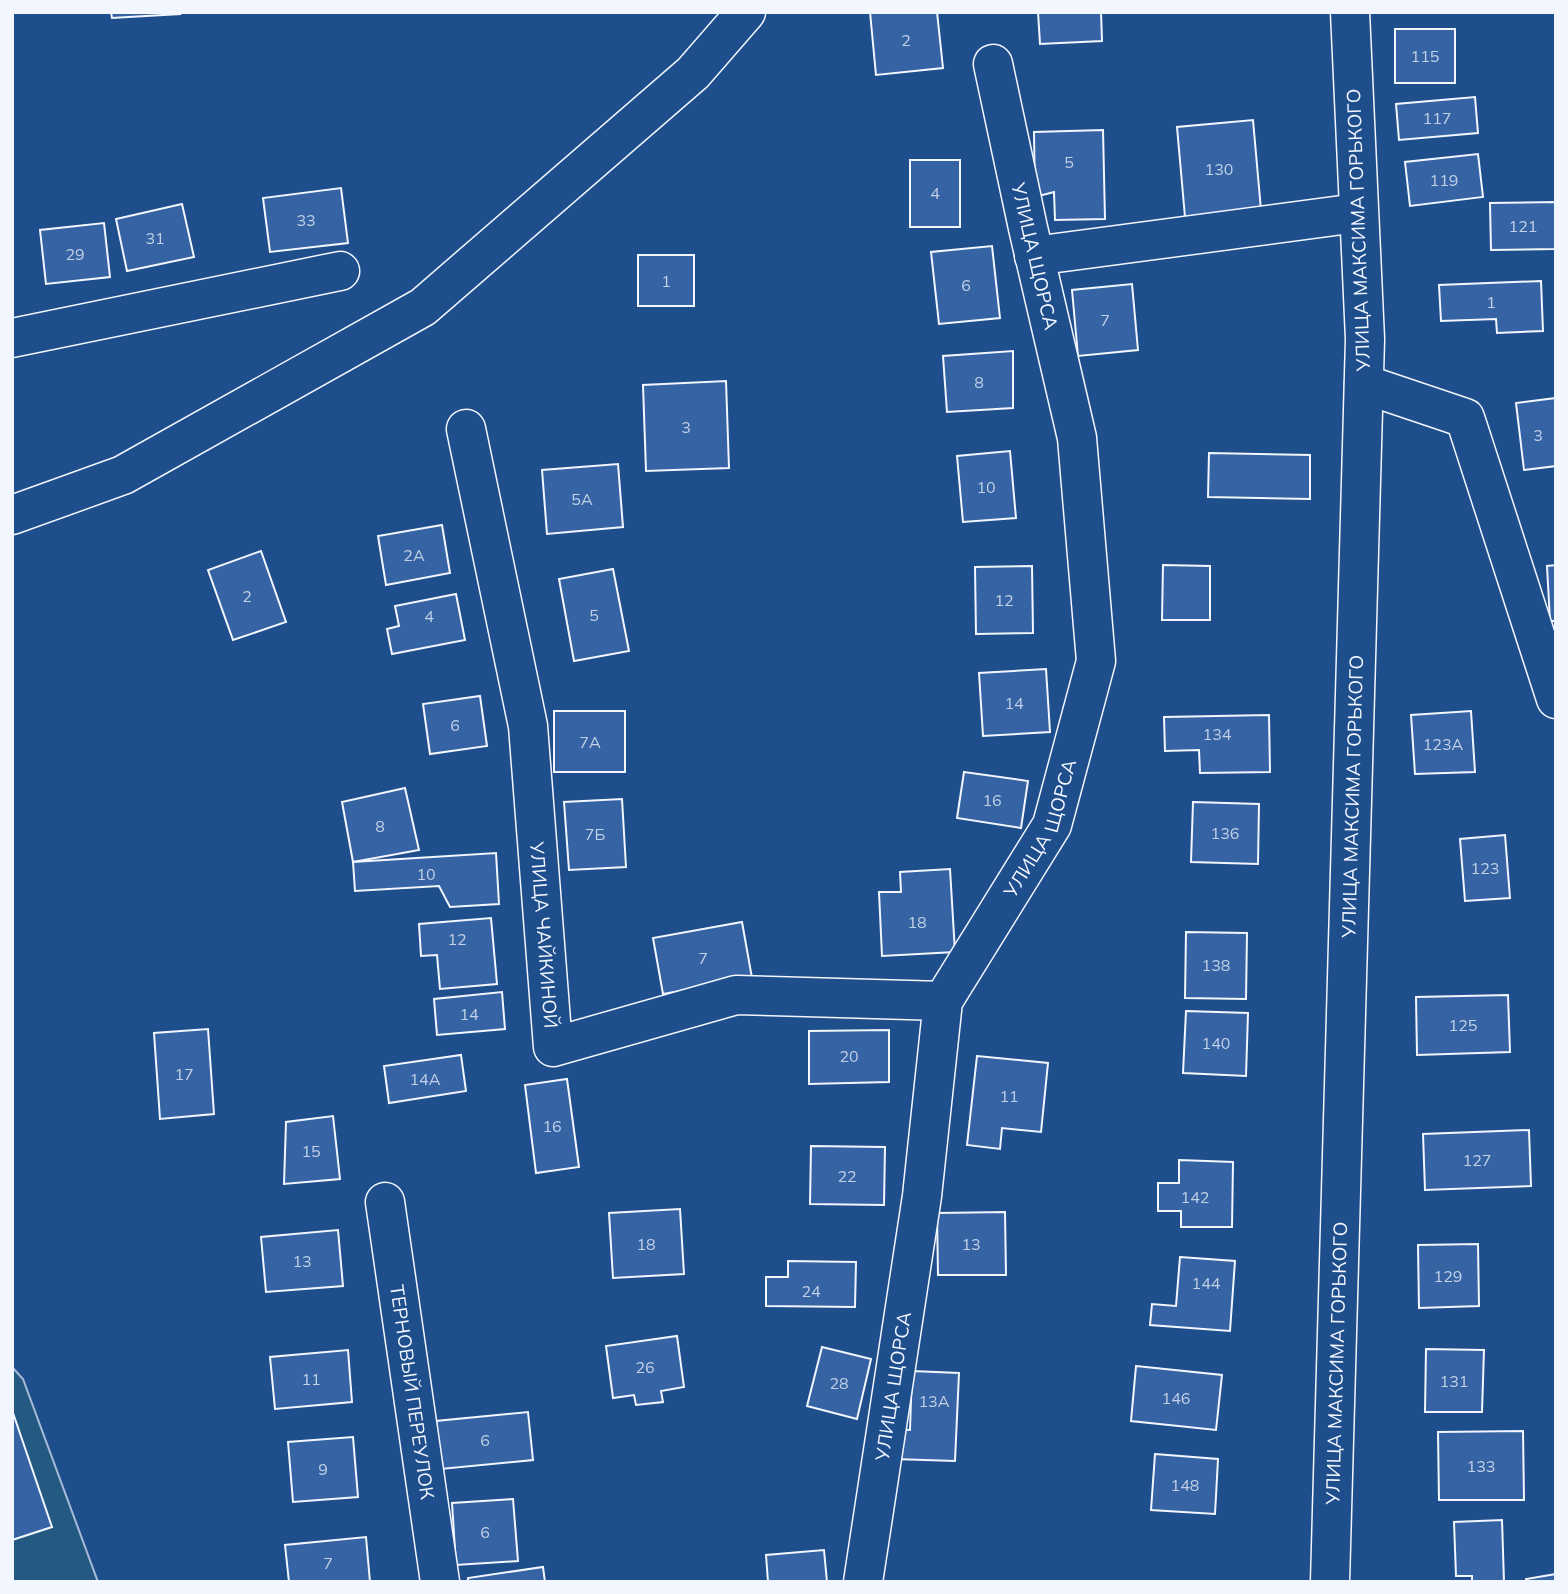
<svg xmlns="http://www.w3.org/2000/svg" width="1568" height="1594" viewBox="0 0 1568 1594" font-family="Mulish,sans-serif">
<rect width="100%" height="100%" fill="#1f4e8c"/>
<!-- green -->
<polygon fill="#245a82" stroke="#a8bbd7" stroke-width="2" points="12,1367 23,1379 98,1582 12,1582"/>
<!-- building -->
<g fill="#3563a3" stroke="#f2f6ff" stroke-width="2">
<polygon points="111,12 179,12 180,14 112,18"/>
<polygon points="870,12 937,12 943,68 876,75"/>
<polygon points="1038,12 1101,12 1102,41 1040,44"/>
<rect x="1395" y="29" width="60" height="54"/>
<polygon points="1475,97 1478,133 1399,140 1396,104"/>
<polygon points="1253,120 1261,210 1185,217 1177,127"/>
<polygon points="1103,130 1105,219 1055,220 1054,192 1035,197 1034,132"/>
<polygon points="1478,154 1483,197 1410,206 1405,162"/>
<rect x="910" y="160" width="50" height="67"/>
<polygon points="341,188 348,243 270,252 263,198"/>
<polygon points="1556,202 1556,249 1491,250 1490,203"/>
<polygon points="182,204 194,257 127,271 116,219"/>
<polygon points="104,223 110,277 46,284 40,230"/>
<polygon points="992,246 1000,318 939,324 931,252"/>
<rect x="638" y="255" width="56" height="51"/>
<polygon points="1541,281 1543,331 1497,333 1496,319 1441,321 1439,285"/>
<polygon points="1132,284 1138,350 1078,356 1072,290"/>
<polygon points="1013,351 1013,408 947,412 943,356"/>
<polygon points="726,381 729,468 646,471 643,385"/>
<polygon points="1556,398 1556,466 1524,470 1516,403"/>
<polygon points="1010,451 1016,518 963,522 957,456"/>
<polygon points="1209,453 1310,455 1310,499 1208,497"/>
<polygon points="618,464 623,527 547,534 542,470"/>
<polygon points="442,525 450,573 386,585 378,536"/>
<polygon points="261,551 286,622 233,640 208,570"/>
<polygon points="1163,565 1210,566 1210,620 1162,620"/>
<polygon points="1556,565 1556,621 1550,621 1547,566"/>
<polygon points="1032,566 1033,633 976,634 975,567"/>
<polygon points="613,569 629,651 574,661 559,579"/>
<polygon points="456,594 465,640 392,654 387,629 399,626 395,606"/>
<polygon points="1046,669 1050,732 983,736 979,673"/>
<polygon points="480,696 487,746 430,754 423,704"/>
<rect x="554" y="711" width="71" height="61"/>
<polygon points="1471,711 1475,772 1415,774 1411,715"/>
<polygon points="1269,715 1270,772 1200,773 1199,750 1165,751 1164,717"/>
<polygon points="964,772 1028,781 1021,828 957,818"/>
<polygon points="405,788 419,850 353,862 342,802"/>
<polygon points="622,799 626,867 569,870 564,802"/>
<polygon points="1193,802 1259,804 1258,864 1191,862"/>
<polygon points="1505,835 1510,898 1465,901 1460,839"/>
<polygon points="496,853 499,904 450,907 439,886 355,891 353,862"/>
<polygon points="950,869 955,952 882,956 879,892 901,892 900,872"/>
<polygon points="491,918 497,984 440,989 437,955 421,956 419,924"/>
<polygon points="742,922 752,978 663,994 653,938"/>
<polygon points="1186,932 1247,933 1246,999 1185,998"/>
<polygon points="502,992 505,1029 437,1035 434,999"/>
<polygon points="1508,995 1510,1052 1417,1055 1416,997"/>
<polygon points="1186,1011 1248,1013 1246,1076 1183,1073"/>
<polygon points="208,1029 214,1114 160,1119 154,1033"/>
<polygon points="889,1030 889,1082 809,1084 809,1031"/>
<polygon points="461,1055 466,1091 389,1103 384,1066"/>
<polygon points="977,1056 1048,1063 1041,1132 1002,1128 1000,1149 967,1145"/>
<polygon points="567,1079 579,1167 536,1173 525,1085"/>
<polygon points="333,1116 340,1179 284,1184 286,1122"/>
<polygon points="1529,1130 1531,1186 1425,1190 1423,1134"/>
<polygon points="811,1146 885,1147 884,1205 810,1204"/>
<polygon points="1179,1160 1233,1162 1232,1227 1181,1227 1181,1211 1158,1211 1158,1183 1179,1183"/>
<polygon points="680,1209 684,1274 613,1278 609,1213"/>
<polygon points="1005,1212 1006,1275 938,1275 937,1213"/>
<polygon points="338,1230 343,1286 266,1292 261,1237"/>
<polygon points="1478,1244 1479,1306 1419,1308 1418,1245"/>
<polygon points="1180,1257 1235,1261 1230,1331 1150,1325 1152,1304 1176,1306"/>
<polygon points="788,1261 856,1262 855,1307 766,1306 766,1277 788,1277"/>
<polygon points="677,1336 684,1387 661,1391 663,1402 636,1405 634,1395 613,1398 606,1346"/>
<polygon points="822,1347 871,1359 857,1419 807,1406"/>
<polygon points="1426,1349 1484,1350 1482,1412 1425,1412"/>
<polygon points="348,1350 352,1402 275,1409 270,1357"/>
<polygon points="1136,1366 1222,1375 1216,1430 1131,1421"/>
<polygon points="912,1371 959,1373 955,1461 894,1459 895,1429 910,1430"/>
<polygon points="12,1410 52,1527 12,1540"/>
<polygon points="528,1412 533,1460 441,1469 436,1421"/>
<polygon points="1523,1431 1524,1500 1439,1500 1438,1432"/>
<polygon points="353,1437 358,1497 293,1502 288,1442"/>
<polygon points="1155,1454 1218,1459 1215,1514 1151,1510"/>
<polygon points="513,1499 518,1561 456,1565 452,1503"/>
<polygon points="1502,1520 1504,1582 1472,1582 1472,1576 1456,1576 1454,1522"/>
<polygon points="366,1537 370,1582 289,1582 285,1545"/>
<polygon points="824,1550 827,1582 768,1582 766,1555"/>
<polygon points="543,1567 545,1582 468,1582 468,1578"/>
<polygon points="1556,1574 1556,1582 1526,1582 1526,1579"/>
</g>
<g fill="none" stroke-linecap="round" stroke-linejoin="round">
<!-- minor casing -->
<g stroke="#f2f6ff" stroke-width="41">
<g id="minor">
<polyline points="1034,256 1357,213"/>
<polyline points="12,338 340,271"/>
<polyline points="1364,384 1465,418 1556,699"/>
<path id="s1" d="M 466,429 L 528,726 L 553,1047 L 736,995 L 943,1001"/>
<polyline points="12,515 123,475 423,307 693,73 746,12"/>
<path id="s2" d="M 385,1202 L 440,1582"/>
<path id="s3" d="M 863,1582 L 922,1196 L 943,1001 L 1052,825 L 1096,661 L 1077,438 L 1028,228 L 993,64"/>
<path id="s4" d="M 1330,1582 L 1365,339 L 1350,12"/>
</g>
</g>
<!-- minor -->
<use href="#minor" stroke="#1f4e8c" stroke-width="38"/>
</g>
<g text-anchor="middle" dominant-baseline="central" stroke-width="5" stroke-linejoin="round" paint-order="stroke">
<!-- number labels -->
<g font-size="16" fill="#c3d1e8">
<text x="906" y="40">2</text>
<text x="1425" y="56">115</text>
<text x="1437" y="118">117</text>
<text x="1069" y="162">5</text>
<text x="1219" y="169">130</text>
<text x="1444" y="180">119</text>
<text x="935" y="193">4</text>
<text x="306" y="220">33</text>
<text x="1523" y="226">121</text>
<text x="155" y="238">31</text>
<text x="75" y="254">29</text>
<text x="666" y="281">1</text>
<text x="966" y="285">6</text>
<text x="1491" y="302">1</text>
<text x="1105" y="320">7</text>
<text x="979" y="382">8</text>
<text x="686" y="427">3</text>
<text x="1538" y="435">3</text>
<text x="986" y="487">10</text>
<text x="582" y="499">5А</text>
<text x="414" y="555">2А</text>
<text x="247" y="596">2</text>
<text x="1004" y="600">12</text>
<text x="594" y="615">5</text>
<text x="429" y="616">4</text>
<text x="1014" y="703">14</text>
<text x="455" y="725">6</text>
<text x="1217" y="734">134</text>
<text x="590" y="742">7А</text>
<text x="1443" y="744">123А</text>
<text x="992" y="800">16</text>
<text x="380" y="826">8</text>
<text x="1225" y="833">136</text>
<text x="595" y="834">7Б</text>
<text x="1485" y="868">123</text>
<text x="426" y="874">10</text>
<text x="917" y="922">18</text>
<text x="457" y="939">12</text>
<text x="703" y="958">7</text>
<text x="1216" y="965">138</text>
<text x="469" y="1014">14</text>
<text x="1463" y="1025">125</text>
<text x="1216" y="1043">140</text>
<text x="849" y="1056">20</text>
<text x="184" y="1074">17</text>
<text x="425" y="1079">14А</text>
<text x="1009" y="1096">11</text>
<text x="552" y="1126">16</text>
<text x="311" y="1151">15</text>
<text x="1477" y="1160">127</text>
<text x="847" y="1176">22</text>
<text x="1195" y="1197">142</text>
<text x="646" y="1244">18</text>
<text x="971" y="1244">13</text>
<text x="302" y="1261">13</text>
<text x="1448" y="1276">129</text>
<text x="1206" y="1283">144</text>
<text x="811" y="1291">24</text>
<text x="645" y="1367">26</text>
<text x="311" y="1379">11</text>
<text x="1454" y="1381">131</text>
<text x="839" y="1383">28</text>
<text x="1176" y="1398">146</text>
<text x="934" y="1401">13А</text>
<text x="485" y="1440">6</text>
<text x="1481" y="1466">133</text>
<text x="323" y="1469">9</text>
<text x="1185" y="1485">148</text>
<text x="485" y="1532">6</text>
<text x="328" y="1563">7</text>
</g>
<!-- street labels -->
<g font-size="19" fill="#f2f6ff" stroke="#1f4e8c">
<text transform="translate(1358 230) rotate(-92)">УЛИЦА МАКСИМА ГОРЬКОГО</text>
<text transform="translate(1035 256) rotate(77)">УЛИЦА ЩОРСА</text>
<text stroke="none"><textPath href="#s4" startOffset="786">УЛИЦА МАКСИМА ГОРЬКОГО</textPath></text>
<text stroke="none"><textPath href="#s3" startOffset="786">УЛИЦА ЩОРСА</textPath></text>
<text stroke="none"><textPath href="#s1" startOffset="513">УЛИЦА ЧАЙКИНОЙ</textPath></text>
<text stroke="none"><textPath href="#s4" startOffset="219">УЛИЦА МАКСИМА ГОРЬКОГО</textPath></text>
<text stroke="none"><textPath href="#s3" startOffset="198">УЛИЦА ЩОРСА</textPath></text>
<text stroke="none"><textPath href="#s2" startOffset="192">ТЕРНОВЫЙ ПЕРЕУЛОК</textPath></text>
</g>
</g>
<!-- border -->
<rect width="1568" height="1594" fill="none" stroke="#f2f6ff" stroke-width="28"/>
</svg>
